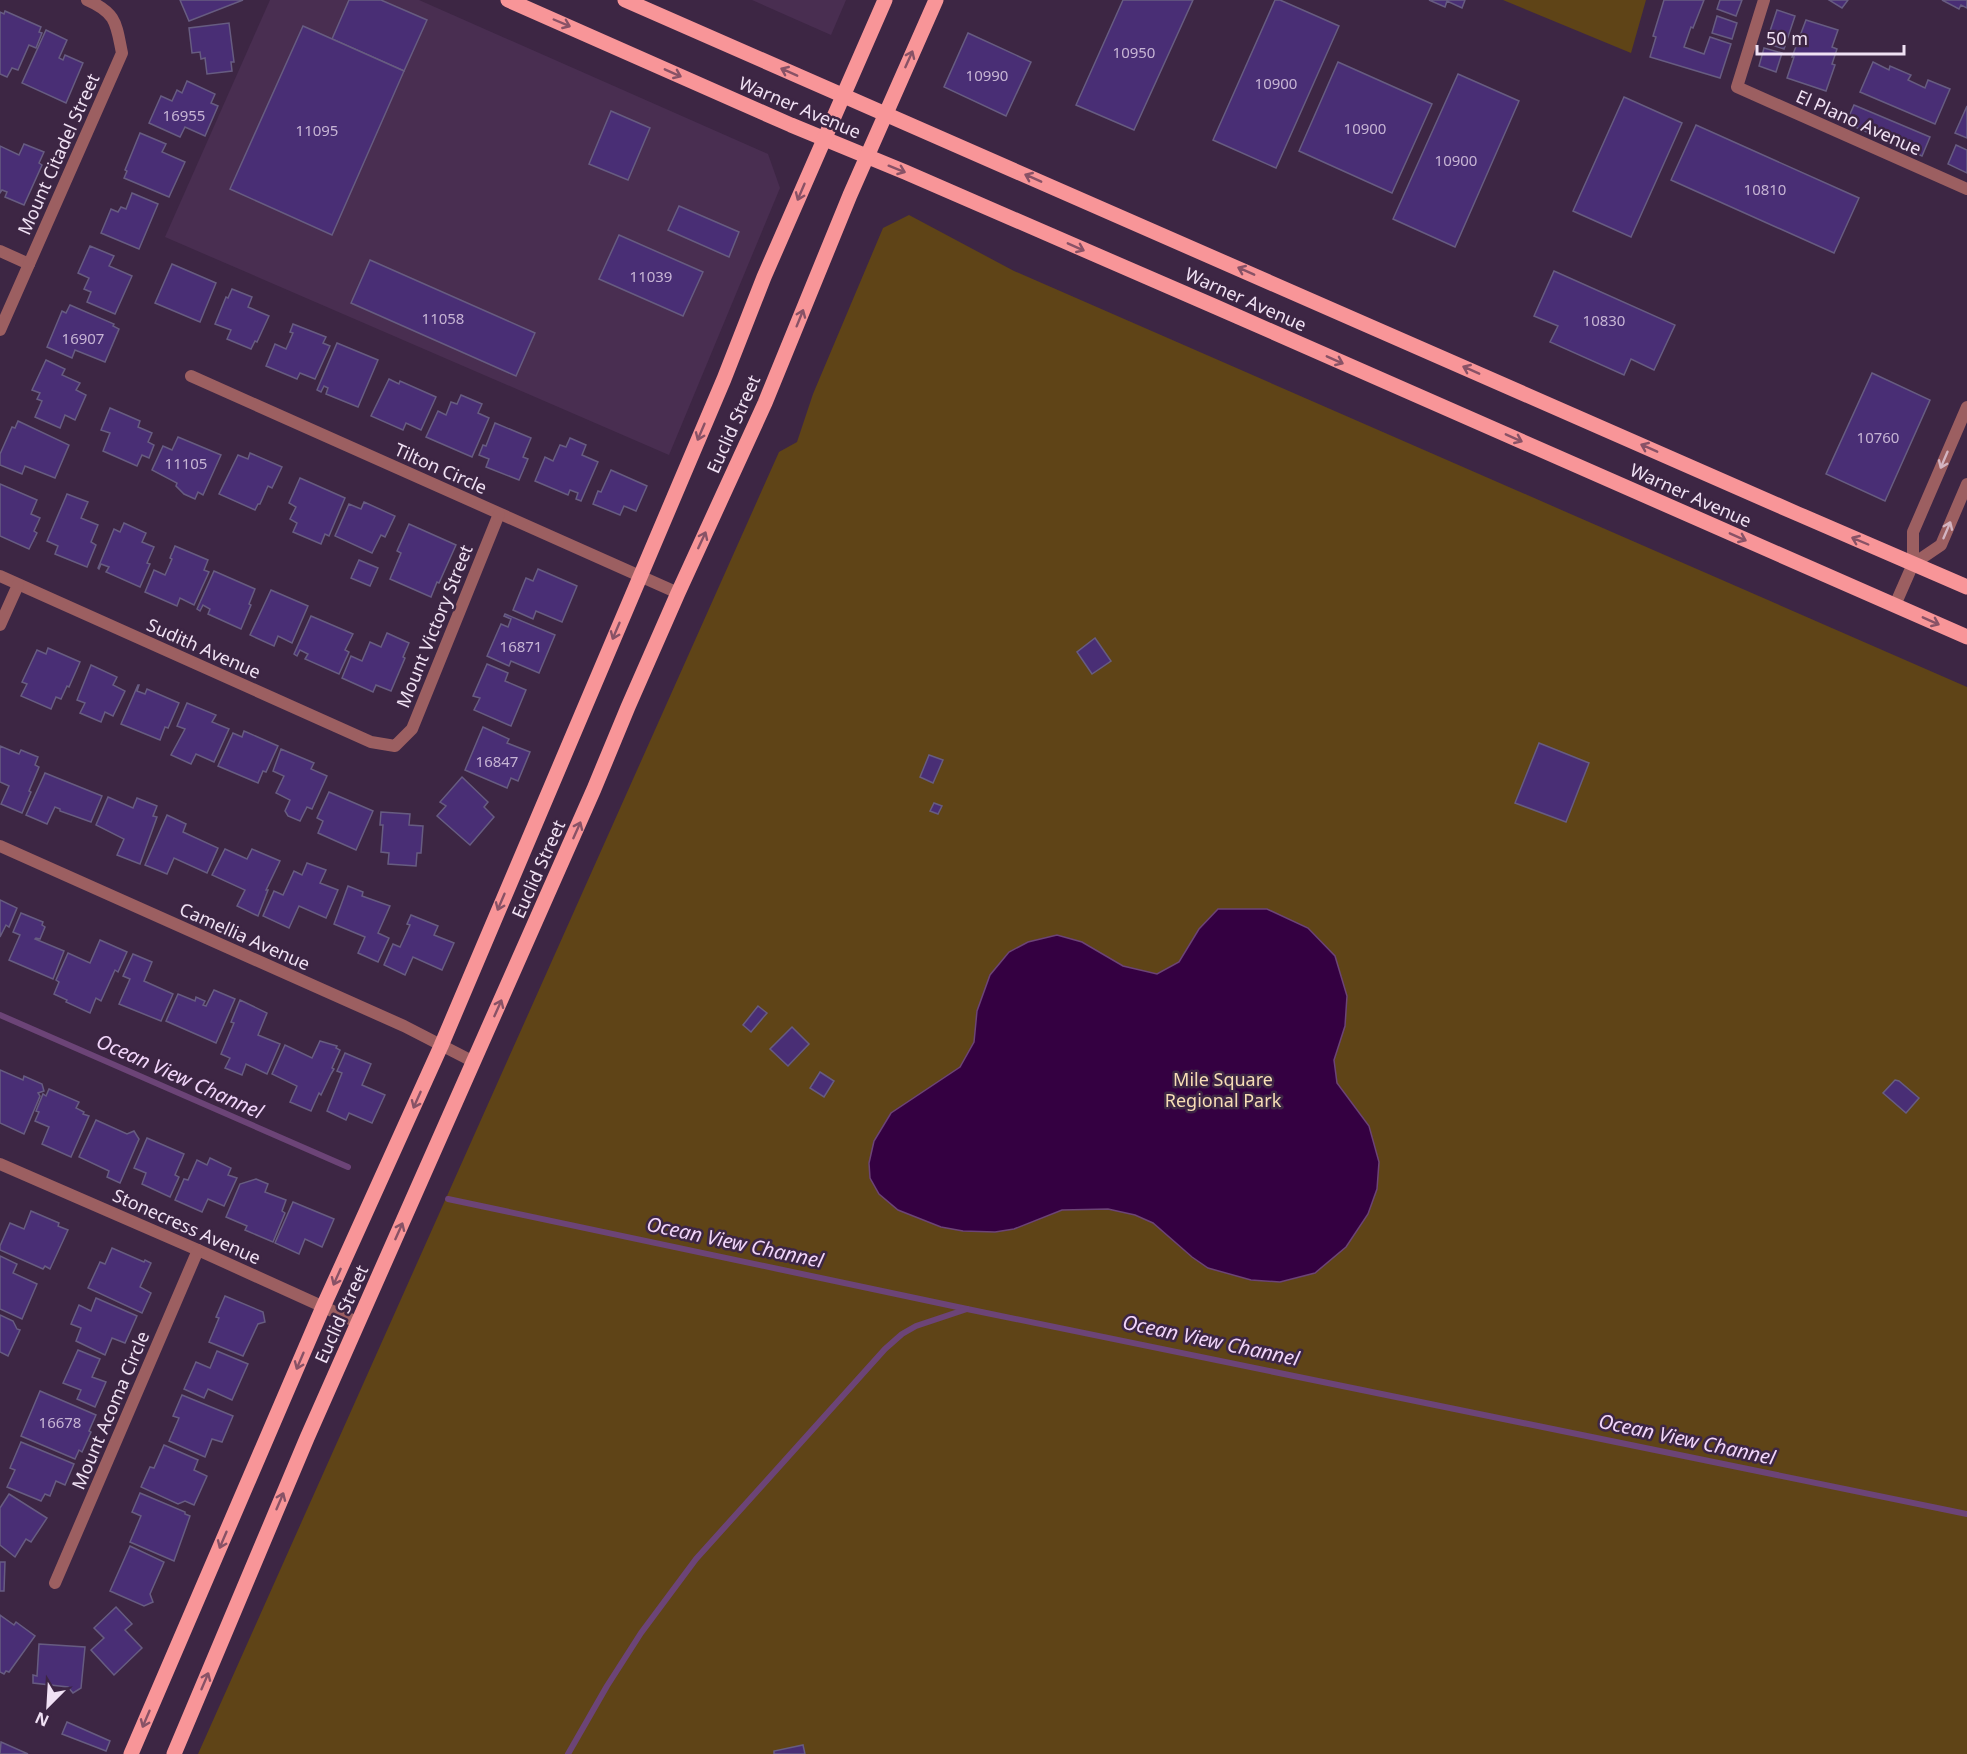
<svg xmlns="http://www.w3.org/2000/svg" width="1967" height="1754" viewBox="0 0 1967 1754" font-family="'Noto Sans',sans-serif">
<rect width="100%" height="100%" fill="#3d2644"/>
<!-- built -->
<g fill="#492e51">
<polygon points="270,0 419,0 768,154 780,188 669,455 165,237"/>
<polygon points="752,0 846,0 831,35"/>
</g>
<!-- green -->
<g fill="#5f4417">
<polygon points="1503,0 1646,0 1631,53"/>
<polygon points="909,215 1014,271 1967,687 1967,1754 198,1754 779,452 797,442 813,394 883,228"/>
</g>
<!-- water -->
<polygon fill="#340041" stroke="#6c4477" stroke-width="1.5" points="1218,909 1267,909 1308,928 1335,956 1347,996 1345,1026 1334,1060 1337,1083 1369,1126 1379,1162 1377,1189 1368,1214 1346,1247 1315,1273 1280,1282 1251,1280 1208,1268 1192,1257 1153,1223 1135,1215 1108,1209 1062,1210 1014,1229 995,1232 963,1231 941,1227 898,1210 879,1194 870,1178 869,1163 874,1141 891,1113 960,1067 974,1042 977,1011 990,975 1009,952 1028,942 1057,935 1082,942 1123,966 1157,974 1179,962 1199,929"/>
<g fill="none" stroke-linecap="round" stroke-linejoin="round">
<!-- stream -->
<g stroke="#6c4477" stroke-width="6">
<polyline points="0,1015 348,1167"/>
<polyline points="448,1199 967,1309 1967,1514"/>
<polyline points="568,1754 607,1686 641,1633 696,1559 885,1349 902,1334 916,1326 967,1309"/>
</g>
</g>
<!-- building -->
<g fill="#492e75" stroke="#675c81" stroke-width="1.5">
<polygon points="180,0 243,0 189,21"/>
<polygon points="349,0 381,0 427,20 404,71 332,39"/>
<polygon points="1123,0 1193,0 1134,130 1076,105"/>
<polygon points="1275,0 1280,0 1339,26 1276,168 1213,140"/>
<polygon points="1429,0 1465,0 1462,8 1447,1 1445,7"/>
<polygon points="1664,0 1704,0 1693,28 1691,27 1684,47 1704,54 1710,37 1731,44 1720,78 1650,57 1656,37 1653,36"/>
<polygon points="1720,0 1742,0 1736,16 1717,9"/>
<polygon points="1829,0 1848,0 1842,8"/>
<polygon points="1942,0 1967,0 1967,8 1961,5 1959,9"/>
<polygon points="1777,10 1795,16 1784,49 1766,43"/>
<polygon points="5,11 41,27 39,32 42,33 36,48 29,45 18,70 12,68 7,77 0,74 0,12 4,14"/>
<polygon points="1717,16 1737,23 1732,39 1712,33"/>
<polygon points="1806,20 1838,30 1832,47 1837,49 1832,64 1835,65 1826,91 1787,78 1794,57 1792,57"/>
<polygon points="229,23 234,62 231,62 232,71 207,74 205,58 201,59 200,52 192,53 189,28"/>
<polygon points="303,26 404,71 332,235 230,189"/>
<polygon points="46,30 67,40 59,58 63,60 65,55 83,63 66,103 22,83"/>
<polygon points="968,33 1031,62 1006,116 944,87"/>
<polygon points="1764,48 1782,53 1776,72 1759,66"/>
<polygon points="1338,62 1432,104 1392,193 1299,151"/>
<polygon points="1873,62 1889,70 1890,66 1911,75 1908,80 1925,88 1928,80 1950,89 1935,124 1860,92"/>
<polygon points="1458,74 1519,101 1455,247 1393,219"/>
<polygon points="187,81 215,94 211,103 218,106 205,136 185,127 180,137 149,123 161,96 172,101 177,90 182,93"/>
<polygon points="1624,97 1682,123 1631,237 1573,211"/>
<polygon points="1854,105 1930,137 1922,156 1846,123"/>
<polygon points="1967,106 1967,138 1955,133"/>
<polygon points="611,111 650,128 628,180 589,164"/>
<polygon points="1696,125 1859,198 1834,253 1671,180"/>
<polygon points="140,133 166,144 162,152 185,162 169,197 124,178 127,171 125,170"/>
<polygon points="24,144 44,152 39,163 42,165 24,205 5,197 7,192 2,190 0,193 0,146 19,155"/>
<polygon points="1956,145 1967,150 1967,173 1948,164"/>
<polygon points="132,193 158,204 139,249 101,233 111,209 118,212 121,207 126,209"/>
<polygon points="679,206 739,232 729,257 668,230"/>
<polygon points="619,235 703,272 683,316 599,279"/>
<polygon points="90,246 114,256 109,266 132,276 115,314 87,302 91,292 84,289 89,278 78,273"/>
<polygon points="370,260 535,333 516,376 351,303"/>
<polygon points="172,264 216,283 200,322 155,303"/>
<polygon points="1554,271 1675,325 1654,370 1631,359 1624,375 1550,342 1558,326 1534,316"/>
<polygon points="232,289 252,297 248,307 269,316 257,342 255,341 251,349 227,339 231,330 215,324 226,297 228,298"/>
<polygon points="70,305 114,324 113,326 119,329 105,362 75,350 72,358 47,347 62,311 66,313"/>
<polygon points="293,324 326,337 323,343 330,346 315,379 300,373 297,379 266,366 275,344 286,349 293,333 290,332"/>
<polygon points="337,343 378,360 358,407 326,394 328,388 324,386 321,392 317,390"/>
<polygon points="46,360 65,369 62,375 80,383 76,390 86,395 75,420 65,415 60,428 35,417 42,401 37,399 40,393 32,390"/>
<polygon points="1872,373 1930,400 1885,501 1826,474"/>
<polygon points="389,379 399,384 400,381 436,397 421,430 406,423 403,430 371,416"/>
<polygon points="461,395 482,404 478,413 489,418 472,457 426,437 438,411 446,415 451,402 457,404"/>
<polygon points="110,408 140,421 138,427 152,433 148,442 154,445 149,458 142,455 137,466 103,451 110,433 101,430"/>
<polygon points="18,421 69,445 55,478 25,466 22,474 0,465 0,454 12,427 15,428"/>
<polygon points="495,423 531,438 523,457 528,459 519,480 486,467 489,459 479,455 483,445 486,446"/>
<polygon points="178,437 221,455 203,495 198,492 195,499 184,494 176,486 177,483 152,470 163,446 172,450"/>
<polygon points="570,438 586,445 582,455 598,462 581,501 576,499 578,493 570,490 568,495 535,481 545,457 553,461 560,445 566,447"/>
<polygon points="250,453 282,467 272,488 268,486 260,504 258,504 255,510 219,494 238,455 248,459"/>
<polygon points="611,470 647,486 636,511 624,506 620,515 593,504 598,491 601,492"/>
<polygon points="300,478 345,498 329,536 325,534 321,544 293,532 297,523 290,519 296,507 289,503"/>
<polygon points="0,484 37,500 31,514 40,518 34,531 37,533 29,549 0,536"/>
<polygon points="67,494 88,502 81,518 98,525 91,542 96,545 87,567 55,554 58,546 47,541"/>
<polygon points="364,502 395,516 385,537 381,535 372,553 335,536 349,504 361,509"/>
<polygon points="124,523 146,533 142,542 154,547 147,563 150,564 140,587 106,572 109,567 101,564 99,569 98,568 114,529 120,532"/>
<polygon points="409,524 456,545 439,583 437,582 431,597 390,579 401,553 397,551"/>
<polygon points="175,546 208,560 204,570 209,572 194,605 180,598 177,606 145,592 154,570 165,575 172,559 170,558"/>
<polygon points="359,560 378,568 370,586 351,578"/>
<polygon points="538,569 577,586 562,622 536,611 533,619 513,610 526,578 533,581"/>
<polygon points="214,571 255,589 249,604 251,605 241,629 208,614 210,609 203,605 200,611 197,609"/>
<polygon points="271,590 308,606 292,643 278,636 274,646 250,635"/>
<polygon points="505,614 555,635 539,673 511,661 509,666 487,656 501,624 508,627 511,619 504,616"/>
<polygon points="311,616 353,634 345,650 349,652 339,674 305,659 308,654 300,650 297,656 294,654"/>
<polygon points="387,633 409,643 403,657 405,658 391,691 376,685 373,692 342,678 351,656 362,661 370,642 381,647"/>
<polygon points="1095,638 1111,661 1092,674 1077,652"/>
<polygon points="48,648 80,662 69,687 67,686 61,699 56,697 51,709 21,696 27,684 22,682 37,650 46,654"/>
<polygon points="487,664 508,673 505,681 526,690 511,726 474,710 480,698 473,696"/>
<polygon points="91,665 117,677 113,685 125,691 113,716 105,712 101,722 80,713 85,703 77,700"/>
<polygon points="138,685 139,685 137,691 145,694 147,689 179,703 168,728 165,727 160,740 121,724"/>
<polygon points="187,703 216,715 212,722 229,729 214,762 196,754 191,764 171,755 185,729 177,726"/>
<polygon points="483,727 509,739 507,743 530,752 518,781 511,778 507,788 465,770"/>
<polygon points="244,731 278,746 266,772 263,771 258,783 218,766 233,733 242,737"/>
<polygon points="1539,743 1589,763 1566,822 1515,803"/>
<polygon points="0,746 19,754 21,750 38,757 35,765 39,767 29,791 31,792 22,813 1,804 9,786 0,782"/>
<polygon points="281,749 314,763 311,769 327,776 312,809 307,807 300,821 288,816 285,811 290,800 276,793 284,776 273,771"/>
<polygon points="929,755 943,760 933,783 920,777"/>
<polygon points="45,773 102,796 91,822 60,811 60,809 55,807 47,824 26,815"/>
<polygon points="462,777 488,802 484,807 494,817 470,845 437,816 446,806 440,802"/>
<polygon points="329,792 373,811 356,850 318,833 323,821 317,818"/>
<polygon points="108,797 133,808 137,798 157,806 153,816 157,817 140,864 117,855 124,839 96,825"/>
<polygon points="934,803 942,806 938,814 930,811"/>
<polygon points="381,812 410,814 409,825 423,826 421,853 417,853 416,866 388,864 389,853 381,852 383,825 380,825"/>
<polygon points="167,815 186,824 183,832 218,848 207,873 174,858 167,874 145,865"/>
<polygon points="225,849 247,859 252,849 280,861 266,890 268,890 258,916 237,906 245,890 212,875"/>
<polygon points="307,863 326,870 320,883 338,890 326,918 299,906 289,928 263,916 274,891 283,895 294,871 302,875"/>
<polygon points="348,886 363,892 362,896 390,906 378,933 389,938 378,962 358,953 365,937 334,924"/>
<polygon points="0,900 17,908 9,927 6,925 0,937"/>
<polygon points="21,913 43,922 42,925 45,927 40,939 36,938 35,939 64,951 53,979 9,960 20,935 13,932"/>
<polygon points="411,915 438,926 434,935 454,943 442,970 413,957 405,975 384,965 393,944 400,947 410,925 407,924"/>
<polygon points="100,940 127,952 118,972 115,970 101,1001 96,998 90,1013 66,1002 67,1000 54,994 59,982 56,980 68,953 90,963"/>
<polygon points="133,954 152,962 144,981 173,994 161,1021 119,1004 130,979 123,976"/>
<polygon points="214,990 235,999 216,1043 166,1021 178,994 195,1001 196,997 205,1001 203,1005 206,1006"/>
<polygon points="240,1000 267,1013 258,1035 280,1044 267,1074 246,1064 242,1075 225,1068 230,1058 221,1054 234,1023 231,1022"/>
<polygon points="758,1006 767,1013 751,1032 743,1025"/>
<polygon points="792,1027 809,1044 788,1066 770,1049"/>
<polygon points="320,1041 337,1046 336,1048 340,1050 332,1068 334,1069 331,1074 321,1095 319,1093 311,1111 290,1102 297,1086 272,1074 285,1045 312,1058"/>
<polygon points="345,1053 371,1064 362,1085 385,1095 372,1123 349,1113 346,1120 327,1111 342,1073 337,1071"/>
<polygon points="0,1070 23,1080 24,1076 42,1084 44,1091 38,1093 40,1096 24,1134 0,1123"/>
<polygon points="820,1072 834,1081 824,1097 810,1088"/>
<polygon points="1895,1080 1899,1081 1919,1098 1906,1113 1883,1093"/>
<polygon points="49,1089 79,1102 76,1108 84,1112 83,1114 89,1116 71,1157 42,1144 49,1127 35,1121 39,1112 36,1111 43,1094 46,1096"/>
<polygon points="96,1120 127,1134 134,1131 139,1139 120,1183 107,1177 109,1171 79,1157"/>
<polygon points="147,1138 184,1154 175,1175 179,1177 170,1197 142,1184 146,1173 134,1168"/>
<polygon points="210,1158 231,1168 228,1175 237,1178 224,1206 208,1199 202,1212 175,1200 184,1179 188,1180 197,1160 207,1165"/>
<polygon points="256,1179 268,1184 265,1192 286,1200 282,1211 285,1213 273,1242 245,1230 247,1226 226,1217 240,1184"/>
<polygon points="293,1202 334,1219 322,1247 305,1239 299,1254 275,1243"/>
<polygon points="31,1211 59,1223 58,1226 68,1230 50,1269 45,1266 43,1269 0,1250 0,1246 10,1223 24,1229"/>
<polygon points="112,1248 144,1262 145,1260 151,1263 140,1287 151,1293 142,1313 88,1288 100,1262 105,1264"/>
<polygon points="0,1256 17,1264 13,1273 37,1284 22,1319 0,1309"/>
<polygon points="225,1296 263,1312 265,1322 258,1324 243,1356 209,1342 219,1318 216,1317"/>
<polygon points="96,1298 137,1316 125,1343 112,1338 105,1355 76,1341 81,1328 71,1324 79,1305 91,1311"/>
<polygon points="0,1315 13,1321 17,1329 20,1330 8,1356 0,1352"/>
<polygon points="78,1350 100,1359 92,1377 106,1382 95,1407 77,1399 81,1390 63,1383"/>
<polygon points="217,1351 248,1364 232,1400 208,1389 204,1398 184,1389 196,1362 210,1368"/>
<polygon points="40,1391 96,1415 89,1431 91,1432 82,1452 79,1450 75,1459 21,1436"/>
<polygon points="182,1395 233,1416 222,1442 212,1439 205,1457 169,1441 179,1418 173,1416"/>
<polygon points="21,1442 74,1464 65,1485 56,1481 50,1496 45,1494 41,1501 7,1487 15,1470 10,1468"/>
<polygon points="164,1445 198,1460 194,1470 207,1476 194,1505 185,1501 178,1504 141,1487 150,1467 154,1468"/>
<polygon points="140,1493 185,1512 185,1514 190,1516 174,1561 130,1542 141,1516 132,1512"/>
<polygon points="9,1494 47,1518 31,1542 26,1539 15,1557 0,1545 0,1508"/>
<polygon points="130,1546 164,1562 150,1594 153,1602 144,1606 110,1591"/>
<polygon points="0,1562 5,1562 4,1591 0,1591"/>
<polygon points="116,1607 132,1624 125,1630 142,1648 114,1675 91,1650 104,1638 94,1628"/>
<polygon points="0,1615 14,1625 16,1622 35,1636 9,1672 6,1671 4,1674 0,1672"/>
<polygon points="39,1644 85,1647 81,1688 73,1693 68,1687 33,1683 33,1675 37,1676"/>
<polygon points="67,1722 110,1741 106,1751 62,1734"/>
<polygon points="1,1742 28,1754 0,1754"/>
<polygon points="803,1745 805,1754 774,1754 774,1751"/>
</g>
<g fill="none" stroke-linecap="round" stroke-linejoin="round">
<!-- street -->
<g stroke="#9c5f61" stroke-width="12">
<polyline points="1764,0 1737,87 1967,189"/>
<polyline points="0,251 29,264"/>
<path d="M 0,330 L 122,53 C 116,24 117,13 87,0"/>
<polyline points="191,376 678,593"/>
<polyline points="1913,564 1941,545 1967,484"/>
<polyline points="0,576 371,742 395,746 412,729 499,514"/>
<polyline points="1895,605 1913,564 1913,532 1967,407"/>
<polyline points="0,625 18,585"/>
<polyline points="0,846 404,1026 474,1062"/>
<polyline points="0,1164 198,1250 359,1323"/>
<polyline points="55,1583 198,1250"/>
</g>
<!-- primary -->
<g stroke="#f89598" stroke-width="15">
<polyline points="508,0 791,125 905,172 1216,307 1967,637"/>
<polyline points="625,0 1798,514 1967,587"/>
<polyline points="131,1754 323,1307 441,1046 724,379 764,277 885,0"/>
<polyline points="174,1754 307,1438 594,789 628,707 678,593 765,403 850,195 936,0"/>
</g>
</g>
<!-- one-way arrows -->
<defs><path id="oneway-shaft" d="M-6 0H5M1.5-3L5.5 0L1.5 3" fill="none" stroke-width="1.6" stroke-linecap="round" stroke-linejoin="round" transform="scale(1.5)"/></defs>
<g stroke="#885266">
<use href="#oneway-shaft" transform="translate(562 23) rotate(23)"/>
<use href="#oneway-shaft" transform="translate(909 59) rotate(-66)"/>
<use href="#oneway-shaft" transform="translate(789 72) rotate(-156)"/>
<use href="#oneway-shaft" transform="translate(673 73) rotate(24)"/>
<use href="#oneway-shaft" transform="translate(897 169) rotate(22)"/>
<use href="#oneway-shaft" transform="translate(1033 178) rotate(-156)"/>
<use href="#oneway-shaft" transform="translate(801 192) rotate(113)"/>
<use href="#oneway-shaft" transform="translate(1076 247) rotate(24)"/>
<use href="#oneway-shaft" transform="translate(1246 271) rotate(-156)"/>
<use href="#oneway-shaft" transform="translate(800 318) rotate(-68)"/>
<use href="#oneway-shaft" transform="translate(1335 360) rotate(24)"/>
<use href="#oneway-shaft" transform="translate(1471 370) rotate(-156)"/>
<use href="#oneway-shaft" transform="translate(701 432) rotate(113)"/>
<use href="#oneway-shaft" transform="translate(1514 438) rotate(24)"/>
<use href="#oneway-shaft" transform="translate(1649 448) rotate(-156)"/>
<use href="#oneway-shaft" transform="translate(1738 537) rotate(24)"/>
<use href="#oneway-shaft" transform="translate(702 540) rotate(-65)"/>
<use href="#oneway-shaft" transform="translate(1860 541) rotate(-157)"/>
<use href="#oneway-shaft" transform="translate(1931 621) rotate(24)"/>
<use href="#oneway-shaft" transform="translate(616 631) rotate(113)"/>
<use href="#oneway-shaft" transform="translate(577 830) rotate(-66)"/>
<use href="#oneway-shaft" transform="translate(501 902) rotate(113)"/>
<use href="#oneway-shaft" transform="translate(498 1008) rotate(-66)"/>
<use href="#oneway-shaft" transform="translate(417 1100) rotate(114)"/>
<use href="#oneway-shaft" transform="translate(399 1231) rotate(-66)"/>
<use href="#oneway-shaft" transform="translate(337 1277) rotate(114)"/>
<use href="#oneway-shaft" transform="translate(300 1361) rotate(113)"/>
<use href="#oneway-shaft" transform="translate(280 1501) rotate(-67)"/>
<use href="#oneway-shaft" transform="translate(223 1540) rotate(113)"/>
<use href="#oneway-shaft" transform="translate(205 1681) rotate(-67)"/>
<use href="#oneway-shaft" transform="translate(146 1719) rotate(113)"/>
</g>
<g stroke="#d3b4c1">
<use href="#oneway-shaft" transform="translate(1944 460) rotate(113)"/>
<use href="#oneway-shaft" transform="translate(1947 530) rotate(-67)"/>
</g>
<g text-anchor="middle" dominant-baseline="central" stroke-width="5" stroke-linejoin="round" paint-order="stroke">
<!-- number labels -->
<g font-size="15" fill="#c6b4d4">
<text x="1134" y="52">10950</text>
<text x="987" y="75">10990</text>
<text x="1276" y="83">10900</text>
<text x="184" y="115">16955</text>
<text x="1365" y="128">10900</text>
<text x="317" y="130">11095</text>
<text x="1456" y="160">10900</text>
<text x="1765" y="189">10810</text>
<text x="651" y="276">11039</text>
<text x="443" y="318">11058</text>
<text x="1604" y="320">10830</text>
<text x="83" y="338">16907</text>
<text x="1878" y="437">10760</text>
<text x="186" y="463">11105</text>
<text x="521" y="646">16871</text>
<text x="497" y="761">16847</text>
<text x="60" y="1422">16678</text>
</g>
<!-- street labels -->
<g font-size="18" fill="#f0e1f4" stroke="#3d2644">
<text transform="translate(800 107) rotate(23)">Warner Avenue</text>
<text transform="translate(1859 122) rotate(24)">El Plano Avenue</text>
<text transform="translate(58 154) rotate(-66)">Mount Citadel Street</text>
<text transform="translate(1246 299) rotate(24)">Warner Avenue</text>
<text transform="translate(733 424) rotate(-66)">Euclid Street</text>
<text transform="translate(441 468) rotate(24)">Tilton Circle</text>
<text transform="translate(1691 495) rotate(24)">Warner Avenue</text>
<text transform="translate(434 626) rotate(-68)">Mount Victory Street</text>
<text transform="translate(204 648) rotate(24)">Sudith Avenue</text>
<text transform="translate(538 869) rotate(-66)">Euclid Street</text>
<text transform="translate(245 936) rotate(24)">Camellia Avenue</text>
<text transform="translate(187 1226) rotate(24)">Stonecress Avenue</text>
<text transform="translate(341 1314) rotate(-66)">Euclid Street</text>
<text transform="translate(110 1410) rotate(-67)">Mount Acoma Circle</text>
</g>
<!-- park labels -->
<g font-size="18" fill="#f7ddb6" stroke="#3d2644">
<text x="1223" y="1079">Mile Square<tspan x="1223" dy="21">Regional Park</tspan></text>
</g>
<!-- water labels -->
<g font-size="20" font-style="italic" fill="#f1d5fa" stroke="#3d2644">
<text transform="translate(180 1076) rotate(24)">Ocean View Channel</text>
<text transform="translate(735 1242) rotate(12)">Ocean View Channel</text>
<text transform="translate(1211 1340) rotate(12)">Ocean View Channel</text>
<text transform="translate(1687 1439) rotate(12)">Ocean View Channel</text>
</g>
</g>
<!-- north arrow -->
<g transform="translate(48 1706) rotate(204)" stroke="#3d2644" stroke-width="4.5" paint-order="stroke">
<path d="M0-4.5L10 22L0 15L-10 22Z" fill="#f0e1f4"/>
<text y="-9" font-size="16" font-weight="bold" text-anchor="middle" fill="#f0e1f4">N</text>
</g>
<!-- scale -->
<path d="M1757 45v9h147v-9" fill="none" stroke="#f0e1f4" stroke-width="3"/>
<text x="1766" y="45" font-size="18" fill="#f0e1f4" stroke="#3d2644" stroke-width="4.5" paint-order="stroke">50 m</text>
</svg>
